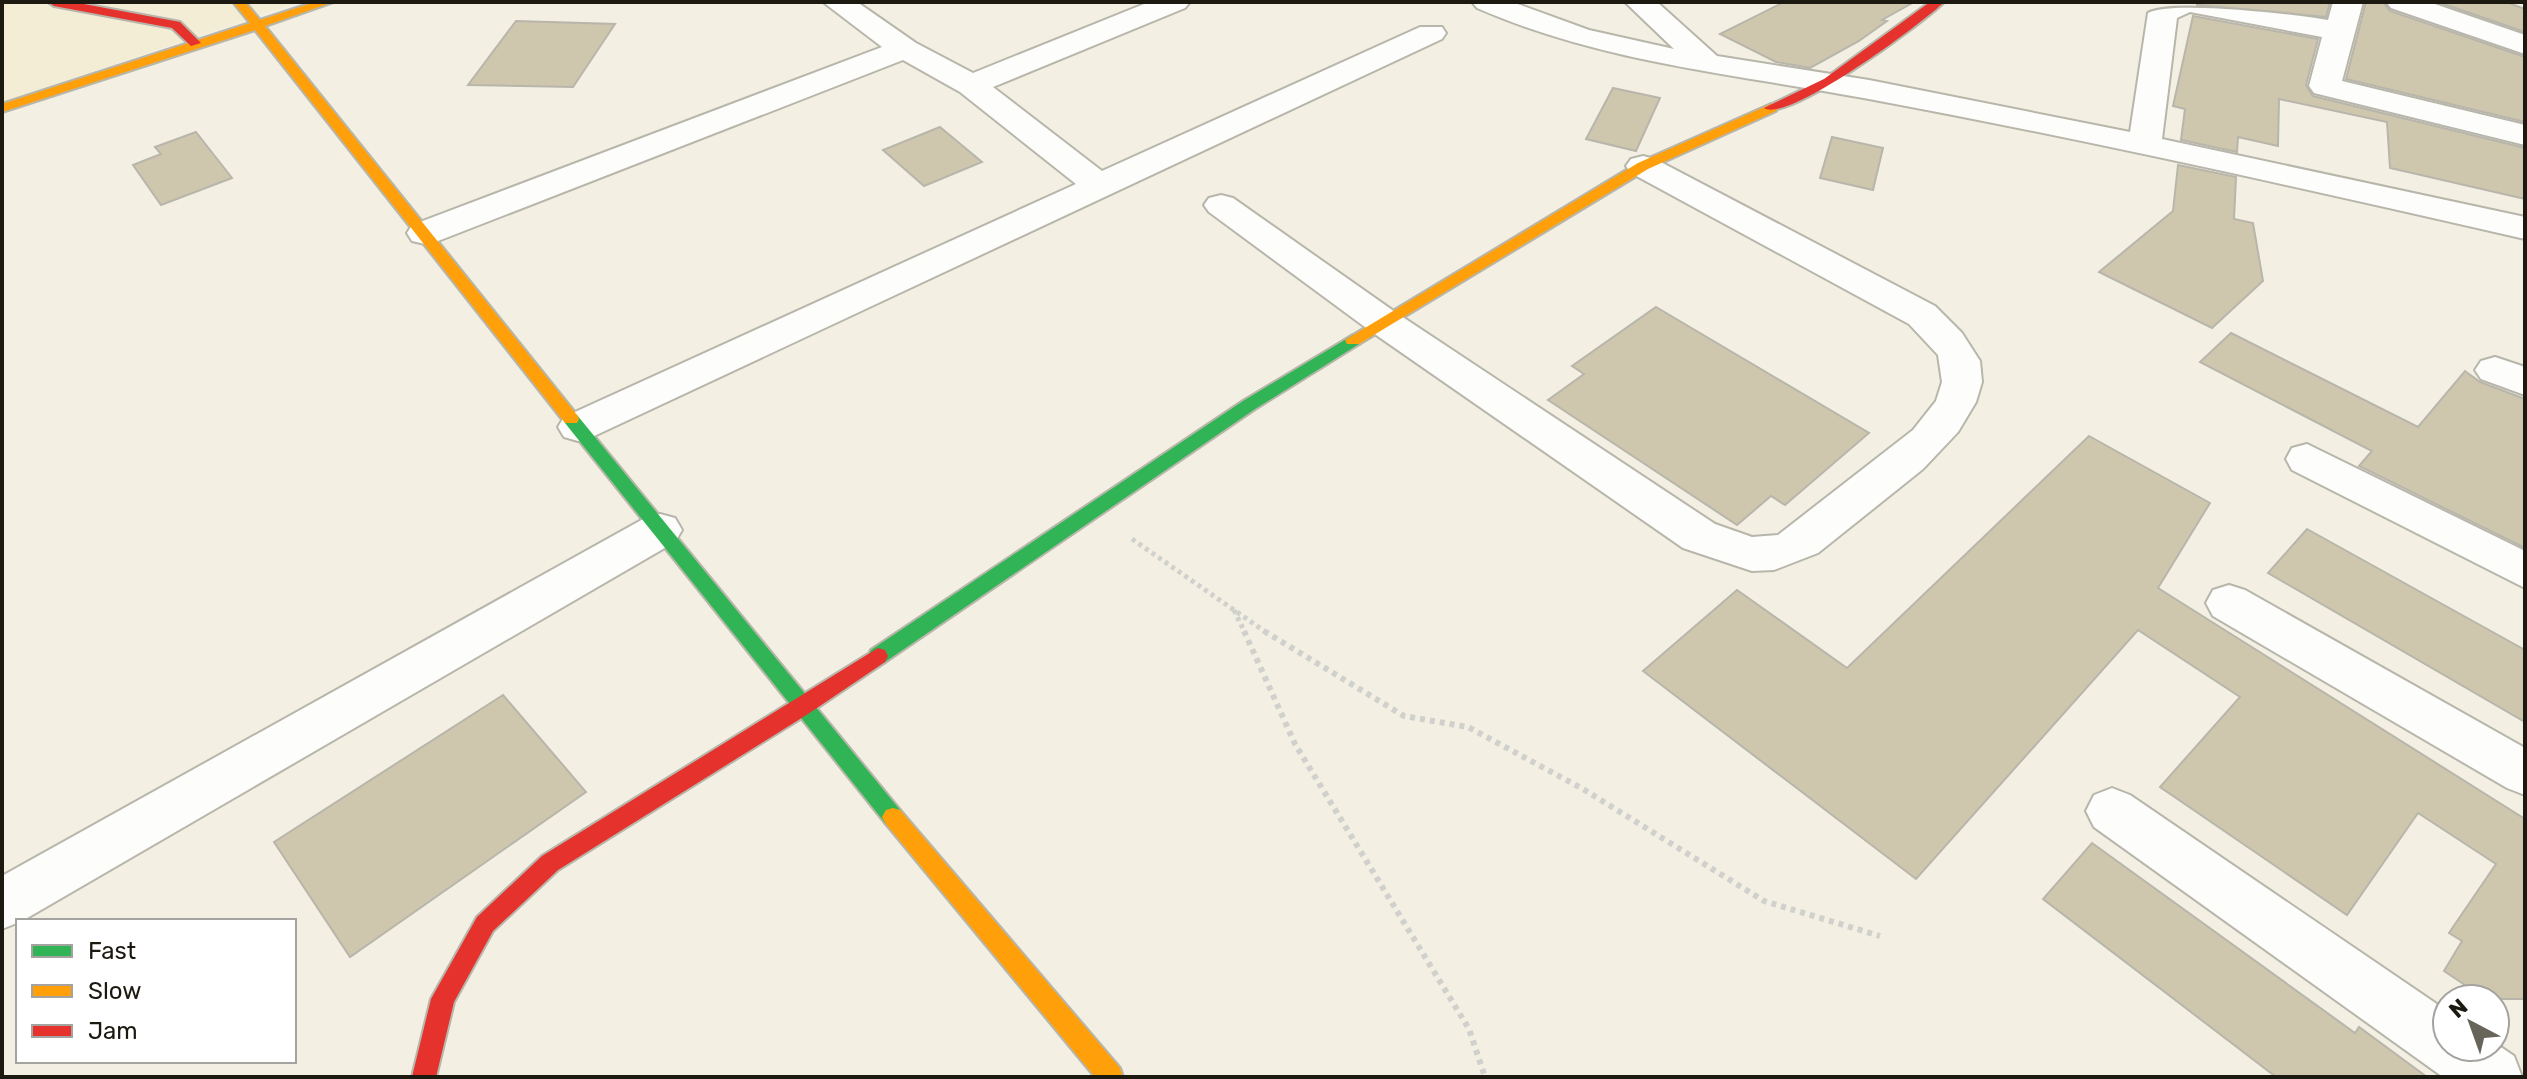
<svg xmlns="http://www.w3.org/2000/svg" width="2527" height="1079" viewBox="0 0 2527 1079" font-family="Rubik,sans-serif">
<rect width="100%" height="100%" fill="#f3f0e3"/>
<!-- built -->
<polygon fill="#f4edd6" points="2,2 299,2 2,102"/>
<!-- building -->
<g fill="#cec7ae" stroke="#b8b5ab" stroke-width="2">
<polygon points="1784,2 1914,2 1882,20 1887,21 1859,41 1810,68 1776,62 1720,34"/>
<polygon points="2197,2 2330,2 2326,17 2197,5"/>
<polygon points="2366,2 2383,2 2390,11 2525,57 2525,122 2346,79"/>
<polygon points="2438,2 2506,2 2525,9 2525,32"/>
<polygon points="2193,16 2318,39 2306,85 2313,96 2525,148 2525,199 2390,168 2387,122 2279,99 2278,146 2238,137 2237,152 2181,140 2185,109 2173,106"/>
<polygon points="516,21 615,24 573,87 468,85"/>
<polygon points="1613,88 1660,98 1636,151 1586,139"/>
<polygon points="940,127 982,162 924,186 883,150"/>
<polygon points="196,132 232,178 161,205 133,165 161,154 155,147"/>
<polygon points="1832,137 1883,148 1873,190 1820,178"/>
<polygon points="2178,165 2236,177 2234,219 2253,223 2263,281 2212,328 2099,272 2173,211"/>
<polygon points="1656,307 1869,433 1785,505 1771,496 1737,525 1548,400 1584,374 1572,366"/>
<polygon points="2231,333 2418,427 2465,371 2480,382 2525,399 2525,548 2359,466 2372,451 2200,362"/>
<polygon points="2089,436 2210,503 2158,588 2525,819 2525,999 2486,999 2444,971 2462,941 2449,933 2496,864 2418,813 2347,915 2160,787 2240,697 2138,630 1916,879 1643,671 1737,590 1847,668"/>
<polygon points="2307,529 2525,650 2525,722 2268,573"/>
<polygon points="503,695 586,792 350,957 274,842"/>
<polygon points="2092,843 2355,1033 2359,1027 2427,1077 2276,1077 2043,899"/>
</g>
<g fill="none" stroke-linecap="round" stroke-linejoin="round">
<!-- street casing -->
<g stroke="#b8b6ab" stroke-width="4">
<g id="street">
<polygon points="823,2 857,2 916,43 973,73 1149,2 1190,2 1185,8 993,87 1102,171 1420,27 1442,27 1446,33 1442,39 592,437 578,441 564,437 558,427 564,417 1076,184 960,92 903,60 438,241 425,244 412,241 407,233 412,225 882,47"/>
<path d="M 1472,2 L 1512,2 L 1589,30 L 1674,49 L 1625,2 L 1657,2 L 1717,56 L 1869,80 L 2130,132 L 2148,13 C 2169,0 2294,14 2328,20 L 2333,2 L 2363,2 L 2342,81 L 2525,125 L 2525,145 L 2314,93 L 2309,86 L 2322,37 L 2190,12 L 2177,18 L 2162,139 L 2525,217 L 2525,239 C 2307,189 2089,140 1869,99 C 1736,74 1603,63 1477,8 Z"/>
<polygon points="2386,2 2429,2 2525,35 2525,54 2391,8"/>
<polygon points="1643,156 1655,159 1935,306 1962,333 1980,361 1982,382 1976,402 1958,432 1923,469 1818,553 1774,570 1752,571 1683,548 1369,330 1209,212 1204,205 1209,198 1221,195 1233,198 1395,312 1715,524 1752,537 1778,535 1913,430 1936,401 1942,382 1938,355 1909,324 1631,173 1626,166 1631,159"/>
<polygon points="2495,357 2525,367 2525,395 2481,379 2475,370 2481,361"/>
<polygon points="2307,444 2525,551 2525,588 2292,470 2286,459 2292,448"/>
<polygon points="660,514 675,518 682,530 675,542 22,921 2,929 2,876 645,518"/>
<polygon points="2229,585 2245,590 2525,748 2525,795 2507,788 2213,616 2206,603 2213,590"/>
<polygon points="2112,788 2130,795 2447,1011 2447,1047 2495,1047 2495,1043 2514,1056 2522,1077 2443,1077 2094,827 2086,811 2094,795"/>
</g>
</g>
<!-- fast casing -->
<g stroke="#b8b6ab" stroke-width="4">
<g id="fast">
<polygon points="1353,335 1359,336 1361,340 1359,344 1255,409 885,662 878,664 871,662 868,656 871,650 1243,401"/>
<polygon points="571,413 577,415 900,810 904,817 900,824 893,826 886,824 565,423 563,419 565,415"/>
</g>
</g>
<!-- slow casing -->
<g stroke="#b8b6ab" stroke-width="4">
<g id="slow">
<polygon points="233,2 245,2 260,20 315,2 333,2 265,26 577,415 579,419 577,423 565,423 255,30 2,112 2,104 250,23"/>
<polygon points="1771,104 1778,108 1776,111 1648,169 1359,344 1347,344 1345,340 1638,163"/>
<polygon points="893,808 900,810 1120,1068 1123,1077 1095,1077 886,824 882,817 886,810"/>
</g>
</g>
<!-- jam casing -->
<g stroke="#b8b6ab" stroke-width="4">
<g id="jam">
<polygon points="48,2 73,2 180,22 201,43 191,46 172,28 54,6"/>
<path d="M 1930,2 L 1944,2 C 1923,23 1787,124 1764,108 L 1824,79 Z"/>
<polygon points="878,648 885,650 888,656 885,662 808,714 558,870 493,931 454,1002 436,1077 412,1077 431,999 477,917 542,856"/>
</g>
</g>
<!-- path-far1 -->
<g stroke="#d0d0cc" stroke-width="5" stroke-dasharray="4 4" stroke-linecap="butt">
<polyline points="1132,539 1267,633"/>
<polyline points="1234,610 1245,633"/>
</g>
<!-- path -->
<g stroke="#d0d0cc" stroke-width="6" stroke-dasharray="5 5" stroke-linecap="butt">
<polyline points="1244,631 1295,744 1469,1029 1485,1077"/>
<polyline points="1264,631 1404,716 1468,727 1583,789 1764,901 1880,936"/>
</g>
<!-- street -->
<use href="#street" fill="#fdfdfb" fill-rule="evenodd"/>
<!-- fast -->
<use href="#fast" fill="#30b455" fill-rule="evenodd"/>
<!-- slow -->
<use href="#slow" fill="#ff9f0a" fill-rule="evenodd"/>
<!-- jam -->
<use href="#jam" fill="#e5322d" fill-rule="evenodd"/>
</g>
<!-- border -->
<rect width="2527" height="1079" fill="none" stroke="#1c1911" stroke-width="8"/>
<!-- legend -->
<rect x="16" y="919" width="280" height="144" fill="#ffffff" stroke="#a4a3a0" stroke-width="2"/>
<rect x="32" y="945" width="40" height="12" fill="#30b455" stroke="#a4a3a0" stroke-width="2"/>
<text x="88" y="959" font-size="24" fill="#1c1911">Fast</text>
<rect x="32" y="985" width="40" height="12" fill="#ff9f0a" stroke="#a4a3a0" stroke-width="2"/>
<text x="88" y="999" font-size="24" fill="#1c1911">Slow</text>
<rect x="32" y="1025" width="40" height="12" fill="#e5322d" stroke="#a4a3a0" stroke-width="2"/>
<text x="88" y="1039" font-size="24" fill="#1c1911">Jam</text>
<!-- north arrow -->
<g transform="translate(2471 1023) rotate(319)"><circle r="38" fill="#ffffff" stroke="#a4a3a0" stroke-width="2"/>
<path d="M0-6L14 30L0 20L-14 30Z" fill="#67645a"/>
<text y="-12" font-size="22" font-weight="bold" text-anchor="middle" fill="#1c1911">N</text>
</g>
</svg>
